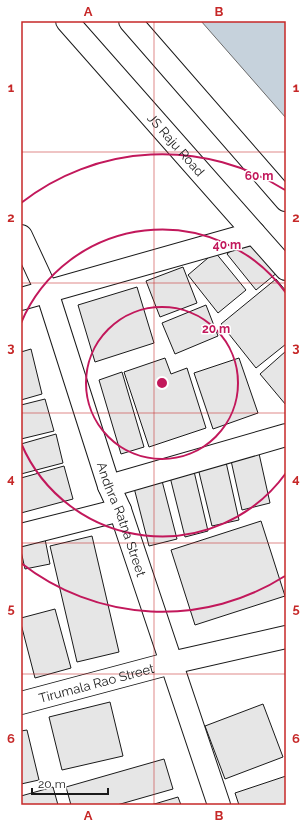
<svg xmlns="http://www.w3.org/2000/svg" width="307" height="826" viewBox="0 0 307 826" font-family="Raleway,sans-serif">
<rect width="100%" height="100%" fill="#fff"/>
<!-- water -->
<polygon fill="#c6d2dc" stroke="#6a6a6a" points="201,21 286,21 286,118"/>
<!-- building -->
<g fill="#e6e6e6" stroke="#1a1a1a">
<polygon points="248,236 278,272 256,290 227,254"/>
<polygon points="215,252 246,290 218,313 188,275"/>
<polygon points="183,267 197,303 160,317 146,281"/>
<polygon points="276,279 286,291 286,344 256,368 221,324"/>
<polygon points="137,287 154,343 95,362 78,305"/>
<polygon points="206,305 218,336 175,354 162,323"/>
<polygon points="31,349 42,394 21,400 21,352"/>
<polygon points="286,351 286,405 260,374"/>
<polygon points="165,358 171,374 187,368 206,428 149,447 124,372"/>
<polygon points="239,358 258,413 213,429 194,373"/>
<polygon points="122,372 144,447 121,454 99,380"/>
<polygon points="45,399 54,431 21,439 21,405"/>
<polygon points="56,434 63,463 21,474 21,444"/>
<polygon points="258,449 270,503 242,510 230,456"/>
<polygon points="226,462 239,520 212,526 198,468"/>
<polygon points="64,466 73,499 21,513 21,478"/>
<polygon points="193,467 208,531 185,537 169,473"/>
<polygon points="160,473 177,539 149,546 132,480"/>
<polygon points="261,521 285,596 195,625 171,550"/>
<polygon points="92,536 119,652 77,662 50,546"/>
<polygon points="45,539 50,564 25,569 21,551 21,543"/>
<polygon points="55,609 71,668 35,678 21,624 21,618"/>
<polygon points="110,702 123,756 62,770 49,717"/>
<polygon points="263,704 283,757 225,779 205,726"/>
<polygon points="27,730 39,780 21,784 21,731"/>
<polygon points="164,759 173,789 117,805 71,805 66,787"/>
<polygon points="286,776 286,805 239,805 235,793"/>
<polygon points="53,787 58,805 21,805 21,796"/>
<polygon points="178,797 181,805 151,805"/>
</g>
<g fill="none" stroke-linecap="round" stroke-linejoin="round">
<!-- minor casing -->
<g stroke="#1a1a1a" stroke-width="24">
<g id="minor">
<path id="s1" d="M 67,21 L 286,269"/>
<polyline points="130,21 286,200"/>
<path id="s2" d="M 21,236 L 47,292 L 109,486 L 120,510 L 219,805"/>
<polyline points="21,299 254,233"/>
<polyline points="109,486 286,435"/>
<polyline points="21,535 120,510"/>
<path id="s3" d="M 21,703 L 171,663 L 286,637"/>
</g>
</g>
<!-- minor -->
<use href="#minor" stroke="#fff" stroke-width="22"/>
</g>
<!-- grid -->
<path fill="none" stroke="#c62828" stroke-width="1" stroke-opacity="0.55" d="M 154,21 L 154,805M 21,152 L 286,152M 21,283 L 286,283M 21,413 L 286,413M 21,543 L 286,543M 21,674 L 286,674"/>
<!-- distance rings -->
<g fill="none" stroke="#c2185b" stroke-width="2">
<circle cx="162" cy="383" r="76"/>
<path d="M286 473A153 153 0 0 1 21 443M21 323A153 153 0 0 1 286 293"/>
<path d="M285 576A229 229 0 0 1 21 563M21 203A229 229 0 0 1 285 190"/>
</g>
<g text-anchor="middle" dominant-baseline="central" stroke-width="3" stroke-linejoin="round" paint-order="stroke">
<!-- street labels -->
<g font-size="13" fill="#1a1a1a" stroke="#fff">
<text stroke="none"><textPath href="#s1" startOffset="165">JS Raju Road</textPath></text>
<text stroke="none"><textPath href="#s2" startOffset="301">Andhra Ratna Street</textPath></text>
<text stroke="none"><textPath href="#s3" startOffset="78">Tirumala Rao Street</textPath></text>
</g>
</g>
<circle cx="162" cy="383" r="6" fill="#c2185b" stroke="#fff" stroke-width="2"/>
<g font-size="12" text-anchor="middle" font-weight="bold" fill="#c2185b" stroke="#fff" stroke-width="3" stroke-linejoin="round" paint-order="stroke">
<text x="259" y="180">60 m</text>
<text x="227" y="249">40 m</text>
<text x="216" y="333">20 m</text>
</g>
<!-- border -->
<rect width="307" height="826" fill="none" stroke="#ffffff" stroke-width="44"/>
<!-- scale -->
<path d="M32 788v6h76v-6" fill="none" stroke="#1a1a1a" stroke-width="2"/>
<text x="38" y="788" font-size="12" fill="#1a1a1a" stroke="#ffffff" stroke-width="3" paint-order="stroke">20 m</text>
<rect x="22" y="22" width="263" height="782" fill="none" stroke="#c62828" stroke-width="1.5"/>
<g font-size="13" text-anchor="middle" font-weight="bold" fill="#c62828">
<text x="88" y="16">A</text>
<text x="219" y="16">B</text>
<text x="11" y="92">1</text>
<text x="296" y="92">1</text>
<text x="11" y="222">2</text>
<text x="296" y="222">2</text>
<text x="11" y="352">3</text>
<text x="296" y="352">3</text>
<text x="11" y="483">4</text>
<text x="296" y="483">4</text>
<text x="11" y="613">5</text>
<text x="296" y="613">5</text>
<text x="11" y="743">6</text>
<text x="296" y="743">6</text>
<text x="88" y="820">A</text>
<text x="219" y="820">B</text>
</g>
</svg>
